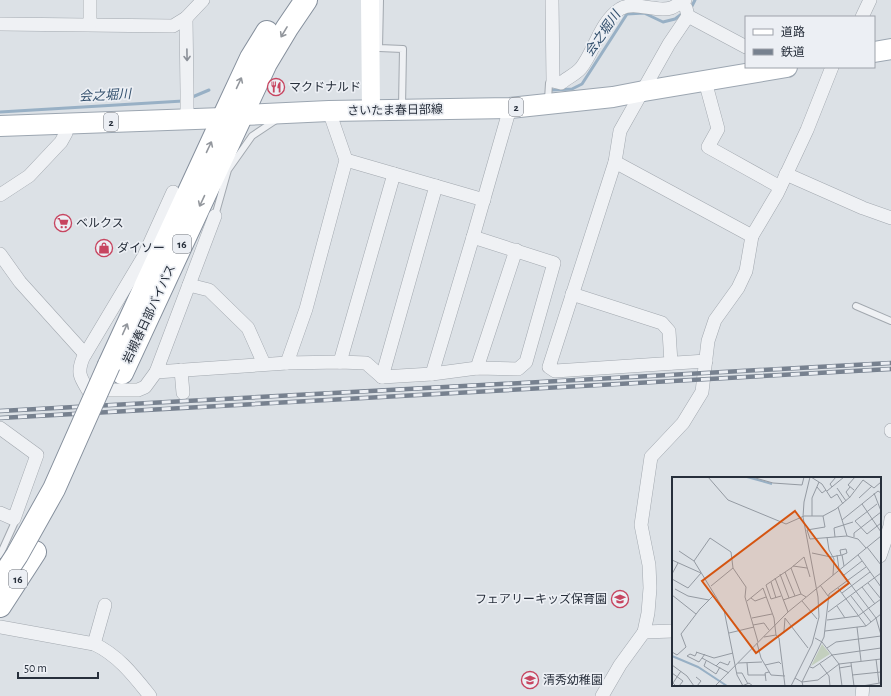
<svg xmlns="http://www.w3.org/2000/svg" width="891" height="696" viewBox="0 0 891 696" font-family="'Alegreya Sans','Noto Sans JP',sans-serif">
<rect width="100%" height="100%" fill="#dce1e6"/>
<g fill="none" stroke-linecap="round" stroke-linejoin="round">
<!-- stream -->
<g stroke="#98b0c5" stroke-width="3">
<polyline points="689,8 692,6 695,0"/>
<polyline points="552,90 572,89 582,84 627,14 644,13 663,22 675,19 683,13"/>
<polyline points="190,98 209,90"/>
<polyline points="0,112 183,101"/>
</g>
<!-- lane casing -->
<g stroke="#a2a8af" stroke-width="8">
<g id="lane">
<polyline points="380,0 379,48 403,49 402,107"/>
<polyline points="548,100 549,83 552,82"/>
<polyline points="215,216 228,170 252,136 276,120"/>
<polyline points="856,306 891,321"/>
<polyline points="0,555 14,524 14,519"/>
</g>
</g>
<!-- street casing -->
<g stroke="#a2a8af" stroke-width="14">
<g id="street">
<path d="M 552,0 L 553,81 L 561,83 C 567,78 576,74 581,68 C 595,50 600,22 620,9 C 635,0 655,13 671,8 C 676,6 681,2 685,0"/>
<polyline points="686,8 688,16 746,47"/>
<polyline points="688,16 669,44 620,131 615,162 549,367 555,371 706,361"/>
<polyline points="862,17 870,0"/>
<polyline points="186,18 187,92 187,119"/>
<polyline points="0,24 173,26 186,18 203,0"/>
<polyline points="90,24 90,0"/>
<polyline points="705,81 718,129 708,147 780,187"/>
<polyline points="329,111 346,160 306,309 287,363 340,362 366,363 382,377 432,374 477,368 518,369 526,362 554,263 473,237"/>
<polyline points="346,160 484,200"/>
<polyline points="615,162 752,236"/>
<polyline points="786,174 863,208 891,218"/>
<polyline points="0,195 29,176 61,142 66,133 66,123"/>
<polyline points="215,216 156,372 287,363"/>
<polyline points="0,254 20,282 85,354"/>
<polyline points="189,285 209,290 248,328 264,364"/>
<polyline points="572,294 662,323 669,331 671,363"/>
<polyline points="340,362 394,174"/>
<polyline points="477,368 516,250"/>
<polyline points="181,370 183,393"/>
<path d="M 156,372 L 145,387 L 138,390 L 88,390 C 80,377 77,373 83,358 L 144,256 L 173,192"/>
<polyline points="432,374 473,237 510,108"/>
<polyline points="382,377 436,186"/>
<polyline points="0,428 37,455 14,519 0,513"/>
<polyline points="891,430 891,431"/>
<polyline points="880,556 890,526 891,519"/>
<path d="M 0,627 L 94,644 C 118,655 134,676 150,696"/>
<polyline points="644,632 673,631"/>
<polyline points="94,644 105,605"/>
<polyline points="602,696 620,665 644,632 648,613 650,588 649,565 641,525 651,457 683,423 702,392 708,341 715,320 738,288 746,271 752,236 777,194 807,130 832,67"/>
<polyline points="862,696 863,685"/>
</g>
</g>
<!-- primary casing -->
<g stroke="#9ca6b1" stroke-width="22">
<g id="primary">
<polyline points="874,52 891,49"/>
<polyline points="0,126 223,118 243,115 329,111 510,108 613,97 644,91 787,67"/>
</g>
</g>
<!-- highway casing -->
<g stroke="#858f9c" stroke-width="24">
<g id="highway">
<polyline points="109,365 223,118 251,58 267,32"/>
<polyline points="122,373 266,63 287,28 306,0"/>
<polyline points="0,606 35,552"/>
</g>
</g>
<!-- lane -->
<use href="#lane" stroke="#eff1f4" stroke-width="6"/>
<!-- street -->
<use href="#street" stroke="#eff1f4" stroke-width="13"/>
<!-- secondary -->
<polyline stroke="#fff" stroke-width="18" points="370,0 371,110"/>
<!-- primary -->
<use href="#primary" stroke="#fff" stroke-width="20"/>
<!-- highway -->
<use href="#highway" stroke="#fff" stroke-width="22"/>
<!-- rail casing -->
<g stroke="#77818f" stroke-width="4.5">
<g id="rail">
<polyline points="0,411 891,363"/>
<polyline points="0,418 891,369"/>
</g>
</g>
<!-- rail -->
<use href="#rail" stroke="#eceff4" stroke-width="3" stroke-dasharray="9" stroke-linecap="butt"/>
<!-- highway-bridge casing -->
<g stroke="#858f9c" stroke-width="24" stroke-linecap="butt">
<polyline id="highway-bridge" points="0,581 17,555 54,489 109,365"/>
</g>
<!-- highway-bridge -->
<use href="#highway-bridge" stroke="#fff" stroke-width="22"/>
</g>
<!-- one-way arrows -->
<defs><path id="oneway-shaft" d="M-6 0H5M1.5-3L5.5 0L1.5 3" fill="none" stroke-width="1.6" stroke-linecap="round" stroke-linejoin="round"/></defs>
<g stroke="#93979d">
<use href="#oneway-shaft" transform="translate(284 32) rotate(121)"/>
<use href="#oneway-shaft" transform="translate(239 83) rotate(-65)"/>
<use href="#oneway-shaft" transform="translate(209 147) rotate(-65)"/>
<use href="#oneway-shaft" transform="translate(202 201) rotate(115)"/>
<use href="#oneway-shaft" transform="translate(125 329) rotate(-66)"/>
</g>
<use stroke="#8b9098" href="#oneway-shaft" transform="translate(187 55) rotate(89)"/>
<!-- icons -->
<defs>
<g id="restaurant-ring" transform="scale(0.9)"><circle r="9.5" fill="#eceff4" stroke="#c74560" stroke-width="1.5"/><path d="M-5-6h1v4h1v-4h1v4h1v-4h1v5L-1.5 .5V6h-2V.5L-5-1ZM5-6V6H3V1.5H1.5Q1.5-4 5-6Z" fill="#c74560"/></g>
<g id="supermarket-ring" transform="scale(0.9)"><circle r="9.5" fill="#eceff4" stroke="#c74560" stroke-width="1.5"/><path d="M-6-5.5h2.5l.6 2H6L4.5 2H-2.5L-4.4-4H-6ZM-1.5 3.2a1.3 1.3 0 1 0 .1 0ZM3 3.2a1.3 1.3 0 1 0 .1 0Z" fill="#c74560"/></g>
<g id="shop-ring" transform="scale(0.9)"><circle r="9.5" fill="#eceff4" stroke="#c74560" stroke-width="1.5"/><path d="M-5-2.5h2.3a2.7 3.5 0 0 1 5.4 0H5L5.5 6h-11ZM-1.5-2.5h3a1.5 2.3 0 0 0-3 0Z" fill="#c74560"/></g>
<g id="school-ring" transform="scale(0.9)"><circle r="9.5" fill="#eceff4" stroke="#c74560" stroke-width="1.5"/><path d="M0-5L7-2L0 1L-7-2ZM-4 1L0 2.5L4 1V4Q0 6-4 4Z" fill="#c74560"/></g>
</defs>
<g fill-rule="evenodd">
<use href="#restaurant-ring" x="276" y="87"/>
<use href="#supermarket-ring" x="63" y="223"/>
<use href="#shop-ring" x="104" y="248"/>
<use href="#school-ring" x="620" y="599"/>
<use href="#school-ring" x="530" y="680"/>
</g>
<g text-anchor="middle" dominant-baseline="central" stroke-width="3.5" stroke-linejoin="round" paint-order="stroke">
<!-- shield labels -->
<g fill="#eceff4" stroke="#626972" stroke-width="1">
<rect x="509" y="98" width="14" height="18" rx="3"/>
<rect x="104" y="113" width="14" height="18" rx="3"/>
<rect x="173" y="235" width="18" height="18" rx="3"/>
<rect x="9" y="570" width="18" height="18" rx="3"/>
</g>
<g font-size="11" font-weight="bold" fill="#272f3b">
<text x="516" y="107">2</text>
<text x="111" y="122">2</text>
<text x="182" y="244">16</text>
<text x="18" y="579">16</text>
</g>
<!-- poi labels -->
<g font-size="12" fill="#272f3b" stroke="#eceff4" text-anchor="start">
<text x="289" y="87">マクドナルド</text>
<text x="76" y="223">ベルクス</text>
<text x="117" y="248">ダイソー</text>
<text x="607" y="599" text-anchor="end">フェアリーキッズ保育園</text>
<text x="543" y="680">清秀幼稚園</text>
</g>
<!-- street labels -->
<g font-size="12" fill="#272f3b" stroke="#eceff4">
<text transform="translate(395 110) rotate(-1)">さいたま春日部線</text>
<text transform="translate(149 314) rotate(-65)">岩槻春日部バイパス</text>
</g>
<!-- water labels -->
<g font-size="13" font-style="italic" fill="#33506d" stroke="#eceff4">
<text transform="translate(603 34) rotate(-55)">会之堀川</text>
<text transform="translate(105 96) rotate(-3)">会之堀川</text>
</g>
</g>
<!-- overview -->
<g transform="translate(672 477)">
<rect width="209" height="209" fill="#dce1e6"/>
<path d="M 150,167 L 158,177 L 139,189 Z" fill="#c3cfbe"/>
<path fill="none" stroke="#98b0c5" stroke-width="2" d="M 75,0 L 100,7M 0,179 L 26,190 L 55,209"/>
<path fill="none" stroke="#949aa2" stroke-width="1" d="M 36,0 L 56,23 L 114,47 L 132,39 L 151,39 L 164,32 L 178,20 L 191,3 L 202,11 L 209,5M 80,0 L 101,6 L 130,8 L 132,0M 139,0 L 150,7 L 159,21 L 165,17 L 171,27M 145,10 L 150,16 L 154,13M 160,10 L 158,7 L 164,0M 165,11 L 174,24M 182,13 L 176,8 L 183,0M 155,14 L 172,0M 202,16 L 209,34M 178,21 L 174,15 L 178,10M 187,21 L 200,9M 190,27 L 209,55M 205,27 L 183,44 L 195,57 L 209,46M 166,30 L 175,59 L 186,62 L 194,71M 140,39 L 140,21 L 147,5M 151,39 L 153,50 L 135,53 L 138,62 L 175,59M 170,43 L 206,14 L 209,16M 155,60 L 157,73 L 162,82 L 161,98M 163,60 L 162,51 L 181,45M 182,60 L 182,56 L 209,35M 195,70 L 209,88M 7,74 L 22,84 L 52,133 L 65,198 L 71,209M 140,76 L 159,80 L 170,78 L 172,89M 165,78 L 167,92 L 204,141 L 209,158M 169,78 L 168,73 L 174,72 L 175,76 L 170,78M 186,78 L 209,110M 0,83 L 29,96M 22,84 L 38,61 L 59,75 L 61,91 L 74,110 L 73,120 L 86,165M 121,89 L 135,91M 119,91 L 132,80 L 138,100M 113,95 L 123,119M 0,97 L 6,86M 108,97 L 117,121M 172,98 L 190,84M 103,101 L 116,135M 0,102 L 16,111 L 29,96M 99,105 L 104,121M 196,106 L 209,122M 148,108 L 156,119M 39,109 L 61,91M 190,110 L 203,127M 166,111 L 194,149M 3,112 L 16,119 L 37,123M 170,116 L 198,95M 0,118 L 24,137M 109,119 L 99,122 L 94,108 L 119,91 L 129,117 L 134,120M 179,119 L 199,145M 79,121 L 83,124 L 94,120M 111,123 L 129,117M 75,124 L 91,111 L 102,141 L 104,158M 130,124 L 145,142M 165,129 L 173,141M 156,135 L 209,96M 80,141 L 100,137M 155,143 L 186,139 L 209,122M 81,148 L 92,146 L 97,153M 185,150 L 189,184M 153,154 L 194,149 L 209,137M 57,156 L 82,150M 92,160 L 104,158 L 107,161 L 113,209M 106,160 L 112,154 L 113,141 L 136,171M 143,161 L 150,165 L 167,187 L 170,209M 85,166 L 89,181 L 99,198 L 113,199M 155,171 L 164,165 L 209,159M 0,175 L 5,178 L 14,170 L 9,157 L 28,132 L 42,118M 24,175 L 42,181 L 61,176M 25,175 L 23,179 L 18,177 L 15,179 L 27,185 L 33,177M 30,181 L 57,196M 204,182 L 207,206M 34,184 L 32,189 L 44,197 L 48,190M 66,186 L 90,185M 75,186 L 76,198 L 94,198M 179,186 L 182,209M 148,187 L 157,199 L 158,209M 0,188 L 15,199 L 22,209M 93,188 L 107,185 L 109,187M 44,189 L 48,185 L 56,188 L 58,184M 138,190 L 141,191 L 160,178 L 209,171M 167,191 L 179,189M 0,196 L 11,204 L 7,209M 65,196 L 70,196 L 76,207M 180,198 L 209,195M 24,200 L 29,204 L 25,209M 123,201 L 130,205 L 146,203 L 167,187 L 209,182M 94,204 L 93,196 L 97,195M 4,209 L 1,206 L 9,194M 43,209 L 116,135 L 209,59M 70,209 L 77,206 L 81,209M 119,209 L 140,167 L 147,140 L 146,120 L 131,40 L 132,25 L 138,0M 131,209 L 130,205 L 152,160 L 157,117 L 194,90M 190,209 L 208,206"/>
<path fill="#d55511" fill-opacity="0.15" stroke="#d55511" stroke-width="2" d="M 123,34 L 177,106 L 84,176 L 30,104 Z"/>
<rect width="209" height="209" fill="none" stroke="#272f3b" stroke-width="2"/>
</g>
<!-- legend -->
<rect x="745" y="16" width="130" height="52" fill="#eceff4" stroke="#9da2aa"/>
<rect x="753" y="29" width="20" height="6" fill="#ffffff" stroke="#9da2aa"/>
<text x="781" y="36" font-size="12" fill="#272f3b">道路</text>
<rect x="753" y="49" width="20" height="6" fill="#77818f" stroke="#9da2aa"/>
<text x="781" y="56" font-size="12" fill="#272f3b">鉄道</text>
<!-- scale -->
<path d="M18 672v6h80v-6" fill="none" stroke="#272f3b" stroke-width="2"/>
<text x="24" y="672" font-size="12" fill="#272f3b" stroke="#eceff4" stroke-width="3" paint-order="stroke">50 m</text>
</svg>
